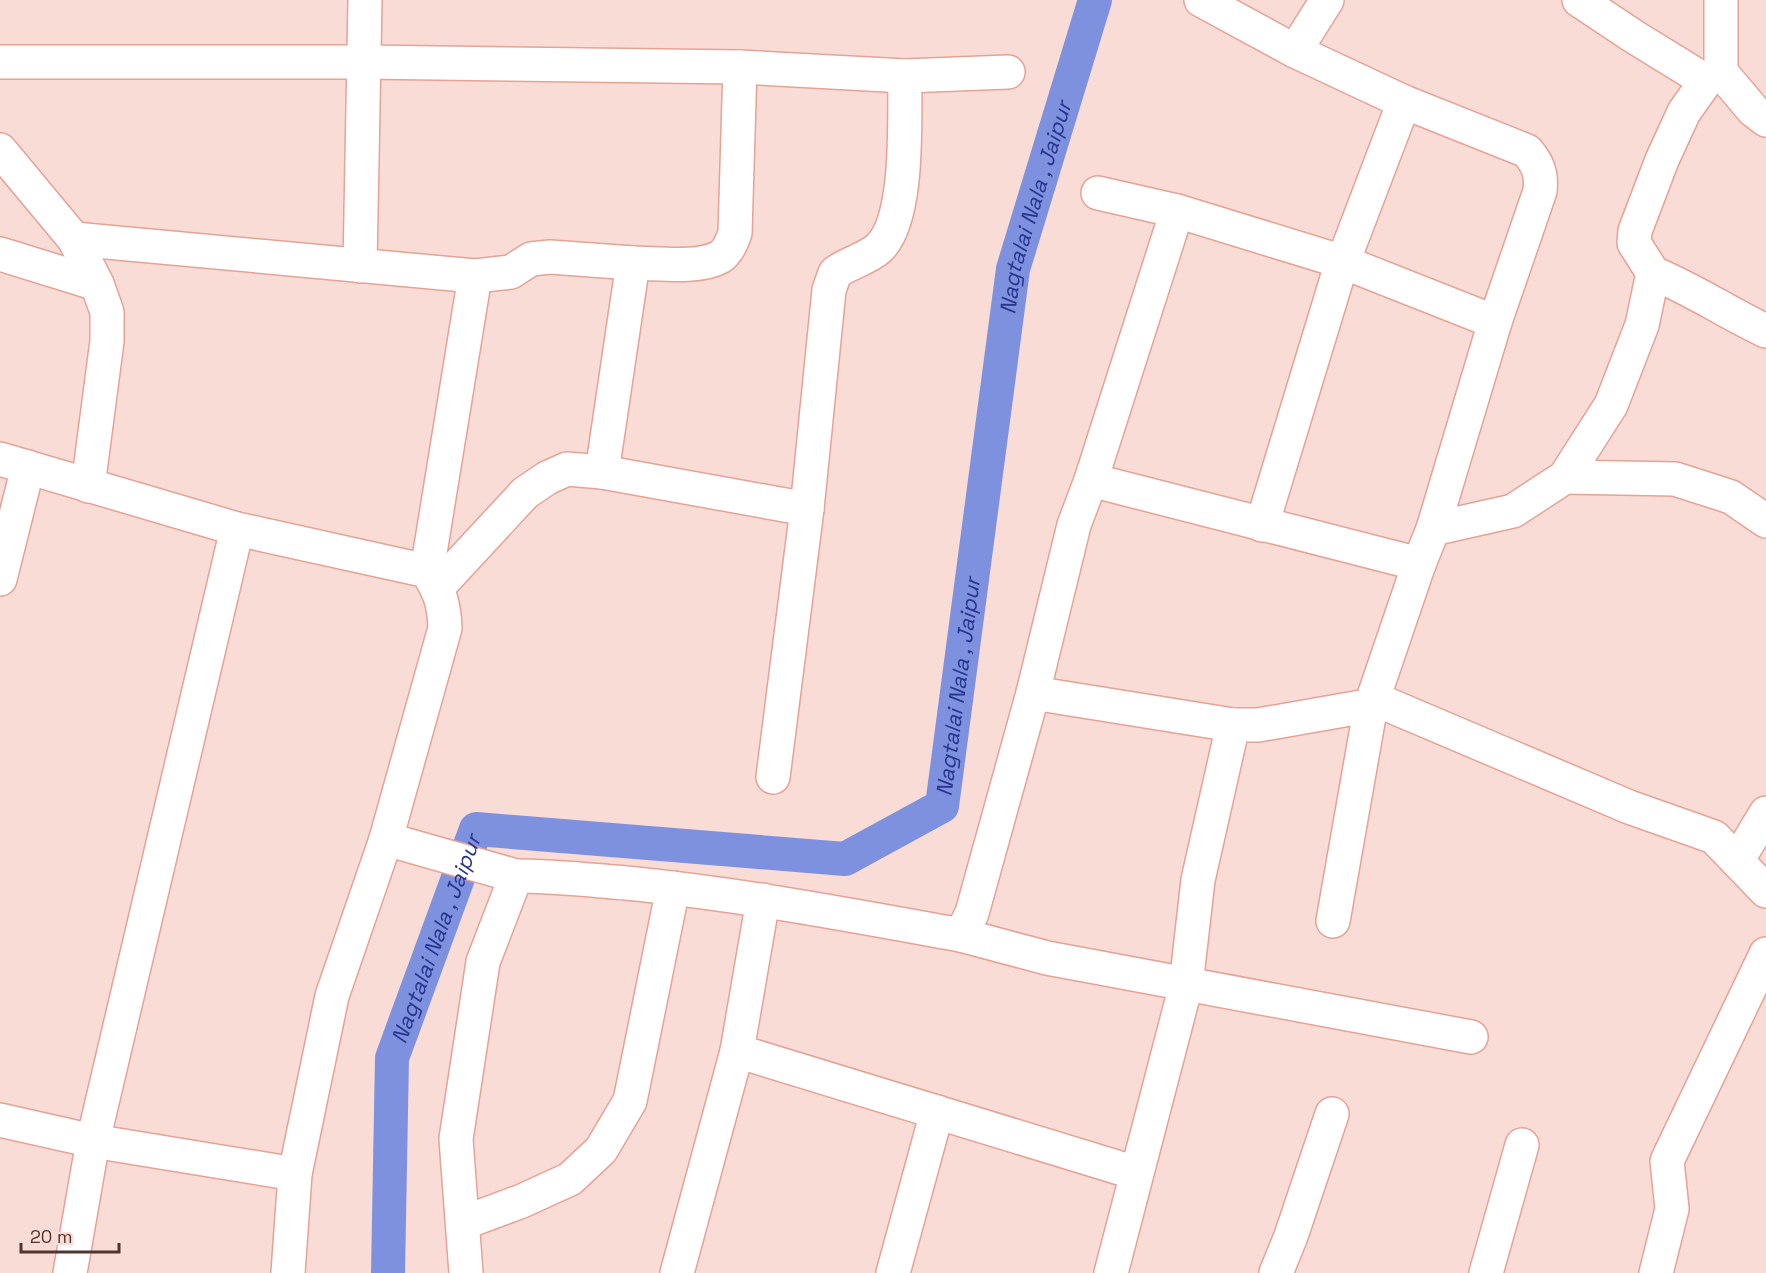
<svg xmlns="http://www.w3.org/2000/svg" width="1766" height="1273" viewBox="0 0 1766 1273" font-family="'Space Grotesk',sans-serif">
<rect width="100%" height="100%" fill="#f9dcd6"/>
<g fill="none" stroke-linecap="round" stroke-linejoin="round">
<!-- canal -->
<path stroke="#7d91df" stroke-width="34" id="s1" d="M 388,1273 L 392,1058 L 476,829 L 845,859 L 942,806 L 1013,269 L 1095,0"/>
<!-- street casing -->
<g stroke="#e6a295" stroke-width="36">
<g id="street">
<polyline points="1201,0 1295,51"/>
<path d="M 1327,0 L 1295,51 L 1404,102 L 1527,151 C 1538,164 1542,174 1540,191 L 1495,322 L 1433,529 L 1419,564"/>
<polyline points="1579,0 1633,36 1706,81"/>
<polyline points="1721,0 1721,72 1753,110 1766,120"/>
<path d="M 0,62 L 364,62 L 740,67 L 905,76 C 904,117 910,219 879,248 C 867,259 848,263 835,273 L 829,290 L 807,509"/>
<polyline points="905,76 1008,72"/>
<polyline points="0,150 74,239 97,284 107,312 107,341 88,486"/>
<polyline points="1098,193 1177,211 1343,262 1495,322"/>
<polyline points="74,239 475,276 511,272 531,259 550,257 633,263"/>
<polyline points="0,254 97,284"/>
<polyline points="360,266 365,0"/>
<path d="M 1653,273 C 1692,289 1728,313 1766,331"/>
<path d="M 0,459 L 237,529 L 427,571 C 440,592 444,603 445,628 L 386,839 L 332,996 L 295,1174 L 288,1273"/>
<path d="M 602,472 L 633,263 C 657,263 699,269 720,257 C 728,252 732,242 735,233 L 740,67"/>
<polyline points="1565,477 1675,479 1731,497 1766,521"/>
<polyline points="1091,480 1419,564 1371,705 1333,921"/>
<polyline points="1262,525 1338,275 1404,102"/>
<polyline points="1433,529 1513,511 1565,477 1611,405 1642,325 1653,273 1634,243 1635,231 1662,160 1684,112 1706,81 1721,72"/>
<polyline points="427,571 475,276"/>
<polyline points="0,579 28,467"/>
<polyline points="437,588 525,493 547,478 567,469 602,472 807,509 773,777"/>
<polyline points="1033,693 1233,725 1198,880 1186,985 1111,1273"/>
<polyline points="1233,725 1258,725 1384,703 1629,807 1714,837 1766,891"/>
<polyline points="386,839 516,876"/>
<polyline points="1737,861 1766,813"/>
<polyline points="961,935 1047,958 1471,1037"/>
<polyline points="737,1051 763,900"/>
<polyline points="0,1120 93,1141 295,1174"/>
<polyline points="463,1223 522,1201 570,1179 601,1150 630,1101 673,888"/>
<polyline points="70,1273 93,1141 237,529"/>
<path d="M 466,1273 L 456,1139 L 483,962 L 516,876 C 553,876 589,880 626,883 C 739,894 850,915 961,935 L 972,913 L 1033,693 L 1074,525 L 1091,480 L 1177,211"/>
<polyline points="677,1273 737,1051 1136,1173"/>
<polyline points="893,1273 937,1112"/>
<polyline points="1276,1273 1291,1236 1332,1114"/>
<polyline points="1486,1273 1522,1145"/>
<polyline points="1656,1273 1672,1209 1667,1161 1766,954"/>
</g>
</g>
<!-- street -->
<use href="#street" stroke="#fff" stroke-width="33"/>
</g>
<g text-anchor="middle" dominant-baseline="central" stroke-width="4.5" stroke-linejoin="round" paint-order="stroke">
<!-- water labels -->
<g font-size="22" font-style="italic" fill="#29348e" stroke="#f9dcd6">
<text stroke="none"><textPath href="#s1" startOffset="1546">Nagtalai Nala , Jaipur</textPath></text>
<text stroke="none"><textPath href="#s1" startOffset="1060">Nagtalai Nala , Jaipur</textPath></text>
<text stroke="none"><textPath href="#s1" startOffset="342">Nagtalai Nala , Jaipur</textPath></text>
</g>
</g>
<!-- scale -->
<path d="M21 1243v9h98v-9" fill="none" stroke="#50342f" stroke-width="3"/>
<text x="30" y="1243" font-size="18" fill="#50342f" stroke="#f9dcd6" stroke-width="4.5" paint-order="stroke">20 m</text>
</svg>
